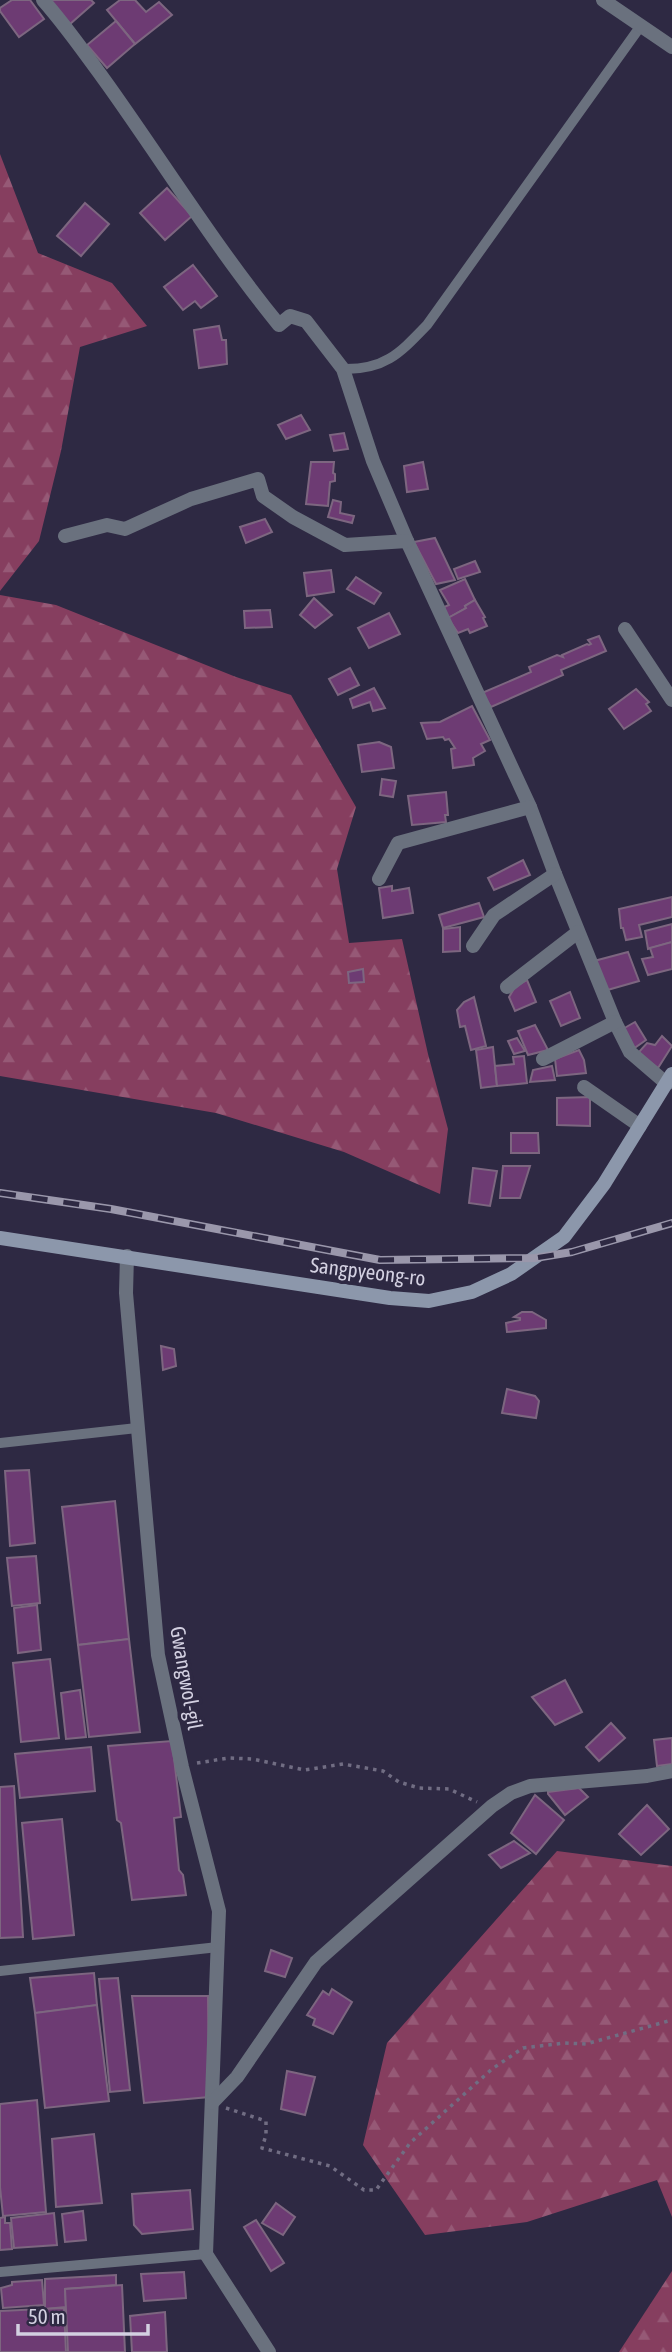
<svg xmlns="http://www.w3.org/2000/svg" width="672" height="2352" viewBox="0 0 672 2352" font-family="'Asap Condensed',sans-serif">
<defs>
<pattern id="forest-firs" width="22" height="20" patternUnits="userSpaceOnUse" patternTransform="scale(1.75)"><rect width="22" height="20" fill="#863e5f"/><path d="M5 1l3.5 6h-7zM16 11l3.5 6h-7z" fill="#965976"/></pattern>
</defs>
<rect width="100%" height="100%" fill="#2e2943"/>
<!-- forest -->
<g fill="url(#forest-firs)">
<polygon points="0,154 38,253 112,283 147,326 80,347 61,451 39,541 0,591"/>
<polygon points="0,595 56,605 236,677 291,695 356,807 337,869 349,943 402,939 428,1054 448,1129 440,1194 344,1152 216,1113 0,1076"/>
<polygon points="557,1851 672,1866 672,2217 657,2180 527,2222 425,2235 363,2145 387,2043"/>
<polygon points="672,2271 672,2352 619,2352"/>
</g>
<!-- building -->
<g fill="#6d3b73" stroke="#7d6680" stroke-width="2">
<polygon points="12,0 30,0 44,19 19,37 0,11 0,8"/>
<polygon points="53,0 91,0 94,3 70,24 50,2"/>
<polygon points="120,0 135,0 146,12 159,2 172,15 135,44 107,10"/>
<polygon points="116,21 135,44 107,68 87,45"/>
<polygon points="167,188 192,216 165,240 140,213"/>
<polygon points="85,203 109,224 81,256 57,236"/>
<polygon points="193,265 217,296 201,308 195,301 183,310 164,287"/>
<polygon points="219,326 222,340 226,340 227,364 199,368 194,330"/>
<polygon points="301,415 310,430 286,439 278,425"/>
<polygon points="344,433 348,449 334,451 330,435"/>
<polygon points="311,462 334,462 333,473 335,474 335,481 330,482 328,506 306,504"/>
<polygon points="423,462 428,489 407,492 404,466"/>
<polygon points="333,500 341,502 340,513 354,516 352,523 328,517"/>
<polygon points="265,519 272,532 246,543 240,527"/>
<polygon points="435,538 455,580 436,584 414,542"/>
<polygon points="475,561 480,572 458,579 454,569"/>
<polygon points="331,570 334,592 307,596 304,573"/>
<polygon points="356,577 381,593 374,604 347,589"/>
<polygon points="465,579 475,600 465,606 466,608 448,618 444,607 449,605 440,590"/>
<polygon points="314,598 332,615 315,628 300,615"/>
<polygon points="475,600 485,617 483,618 487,626 470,633 468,629 458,633 448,618 466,608 465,606"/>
<polygon points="270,610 272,627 245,628 244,611"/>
<polygon points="389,613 400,634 369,648 358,628"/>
<polygon points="599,636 606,651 561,670 563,675 491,707 482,693 531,672 529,667 557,655 563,657 562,655 587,644 589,645 591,644 588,640"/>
<polygon points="350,668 359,685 338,695 329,679"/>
<polygon points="374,688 385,708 373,711 370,702 353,708 350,699"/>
<polygon points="636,689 649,702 646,704 651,711 624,729 609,709"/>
<polygon points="472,706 490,740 481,744 485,751 473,758 474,765 453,768 451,749 455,748 449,739 445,740 443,737 427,739 421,723 440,722"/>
<polygon points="379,742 391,747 394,768 362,772 358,745"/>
<polygon points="382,779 396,781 393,797 380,795"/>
<polygon points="446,792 448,815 445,815 446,822 412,825 408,796"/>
<polygon points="523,860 530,875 494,890 488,878"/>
<polygon points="392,886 392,891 409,888 413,913 383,918 379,888"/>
<polygon points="672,897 672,917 639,925 642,937 626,940 623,928 621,928 619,909"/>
<polygon points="479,903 484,917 443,928 439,915"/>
<polygon points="672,924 672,942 648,949 645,931"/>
<polygon points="460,927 460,951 443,952 443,929"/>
<polygon points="672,942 672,969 648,975 642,959 653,957 650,948"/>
<polygon points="628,952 639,981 604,991 594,961"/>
<polygon points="363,969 364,982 349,983 348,972"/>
<polygon points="527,980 536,1002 515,1011 509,997 515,987"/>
<polygon points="570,992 580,1018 561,1026 550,1001"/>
<polygon points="474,997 486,1046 471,1050 465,1026 460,1027 457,1010 464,1002"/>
<polygon points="635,1022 646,1040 633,1049 621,1030"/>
<polygon points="535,1025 548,1050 528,1055 518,1031"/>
<polygon points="662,1036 672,1046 658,1068 638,1053 647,1043 655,1045"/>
<polygon points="517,1038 525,1051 514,1054 508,1041"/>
<polygon points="493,1047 497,1086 481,1088 476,1050"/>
<polygon points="579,1050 584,1060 586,1073 557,1076 555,1059"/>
<polygon points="524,1056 527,1083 497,1086 495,1066 514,1064 513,1057"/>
<polygon points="552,1066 555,1080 530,1082 533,1070"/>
<polygon points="590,1097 590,1126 557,1125 557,1098"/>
<polygon points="511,1133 538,1133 539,1153 511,1153"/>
<polygon points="503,1166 530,1166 520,1198 500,1198"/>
<polygon points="473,1168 497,1171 490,1206 469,1203"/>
<polygon points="522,1312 532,1312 546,1320 546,1328 507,1332 506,1323 520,1320 520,1318 514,1317"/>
<polygon points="161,1346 174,1349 176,1366 163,1370"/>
<polygon points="507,1389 535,1396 539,1401 536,1418 502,1413"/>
<polygon points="29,1470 35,1543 10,1546 5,1471"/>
<polygon points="115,1501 129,1639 78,1645 62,1507"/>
<polygon points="36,1556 40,1603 12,1606 7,1558"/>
<polygon points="37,1605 41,1650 18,1653 14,1608"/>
<polygon points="129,1639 140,1732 89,1737 78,1645"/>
<polygon points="50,1659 59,1738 21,1742 13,1663"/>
<polygon points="565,1680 582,1712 555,1725 532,1697"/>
<polygon points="80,1690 86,1737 66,1739 61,1693"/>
<polygon points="611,1723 625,1738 599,1761 586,1747"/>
<polygon points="672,1738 672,1764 657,1766 654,1740"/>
<polygon points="172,1741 181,1817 174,1818 179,1870 183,1875 186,1895 132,1900 121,1823 117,1820 108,1746"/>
<polygon points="91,1747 95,1791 20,1798 15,1754"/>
<polygon points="14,1786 23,1937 0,1938 0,1787"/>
<polygon points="579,1788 588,1797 565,1815 548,1794 548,1792"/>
<polygon points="535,1795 564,1820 536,1854 511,1833"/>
<polygon points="647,1805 669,1829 641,1855 619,1834"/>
<polygon points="62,1819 74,1935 33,1939 22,1823"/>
<polygon points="514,1841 530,1853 501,1868 489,1855"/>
<polygon points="271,1950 292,1958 285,1977 265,1971"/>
<polygon points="94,1973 97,2005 35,2013 30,1978"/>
<polygon points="118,1978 130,2090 110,2092 99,1979"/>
<polygon points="332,1989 352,2002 333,2034 313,2025 315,2019 307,2015 323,1991 329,1995"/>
<polygon points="132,1996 208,1996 209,2097 144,2103"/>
<polygon points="97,2005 109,2101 45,2108 35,2013"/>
<polygon points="287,2071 315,2077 305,2115 281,2109"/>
<polygon points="37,2100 46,2212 3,2216 0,2187 0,2104"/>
<polygon points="94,2134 102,2203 56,2207 52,2139"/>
<polygon points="190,2190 193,2229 142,2234 134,2225 132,2194"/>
<polygon points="276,2203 295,2217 283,2235 262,2223"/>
<polygon points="83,2211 86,2240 65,2242 62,2214"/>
<polygon points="54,2213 57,2245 14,2248 11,2218"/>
<polygon points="5,2217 5,2223 10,2223 12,2249 0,2250 0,2218"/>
<polygon points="256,2220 284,2263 271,2271 244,2227"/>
<polygon points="184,2272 186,2298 144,2301 141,2274"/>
<polygon points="116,2275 116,2285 65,2289 66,2307 45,2309 45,2279"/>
<polygon points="42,2280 44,2305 3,2308 1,2288 12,2285 12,2282"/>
<polygon points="122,2285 125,2352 68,2352 65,2289"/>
<polygon points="64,2308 66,2352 0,2352 0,2311"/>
<polygon points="165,2312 167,2352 132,2352 130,2316"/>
</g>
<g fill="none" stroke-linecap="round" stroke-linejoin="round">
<!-- path -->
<g stroke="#716d83" stroke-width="3.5" stroke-dasharray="3.5 5" stroke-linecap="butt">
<polyline points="197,1763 229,1758 252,1759 305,1770 343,1764 383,1771 399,1782 419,1788 449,1789 477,1802"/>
<polyline points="226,2108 266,2121 266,2135 262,2148 330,2166 364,2190 376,2190 410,2143 492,2069 523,2048 565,2043 586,2044 672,2020"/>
</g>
<!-- lane -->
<g stroke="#6a717e" stroke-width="10">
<path d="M 343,369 C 385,370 400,353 427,325 L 640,27"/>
<polyline points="0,1443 137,1428"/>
<polyline points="0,1971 218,1947"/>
<polyline points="0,2272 206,2254"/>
</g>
<!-- street -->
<g stroke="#6a717e" stroke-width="14">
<path d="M 43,0 C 67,27 87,56 108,85 C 165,165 217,249 279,325 L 290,316 L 306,321 L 343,369 L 373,461 L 407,541 L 530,807 L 555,874 L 615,1022 L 630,1052 L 666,1083 L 672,1082"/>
<polyline points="603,0 672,47"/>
<polyline points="65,536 107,525 125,529 191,499 258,479 263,496 293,517 345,545 407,541"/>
<polyline points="625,629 672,700"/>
<polyline points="379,879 398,843 530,807"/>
<polyline points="473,946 494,915 555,874"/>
<polyline points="507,987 578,932"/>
<polyline points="543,1059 615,1022"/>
<polyline points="584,1087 640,1126"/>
<polyline points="127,1256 126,1293 158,1655 182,1767 219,1911 206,2254 269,2352"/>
<polyline points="212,2103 237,2077 316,1962 492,1806 511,1793 530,1786 647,1776 672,1771"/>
</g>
<!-- secondary -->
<polyline stroke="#8c97ab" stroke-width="14" points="0,1238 390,1298 429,1301 472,1292 511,1274 564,1237 604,1184 672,1074"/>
<!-- rail casing -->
<g stroke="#9a97ab" stroke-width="8">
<polyline id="rail" points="0,1193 111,1209 380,1260 535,1258 572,1252 672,1223"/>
</g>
<!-- rail -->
<use href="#rail" stroke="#2e2943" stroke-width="5" stroke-dasharray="16" stroke-linecap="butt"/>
</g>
<g text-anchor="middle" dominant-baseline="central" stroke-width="7" stroke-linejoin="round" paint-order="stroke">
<!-- street labels -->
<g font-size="21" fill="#d3d0e1" stroke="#2e2943">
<text transform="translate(368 1271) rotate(7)">Sangpyeong-ro</text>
<text transform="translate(187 1678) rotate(80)">Gwangwol-gil</text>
</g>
</g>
<!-- scale -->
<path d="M18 2324v10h130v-10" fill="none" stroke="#d3d0e1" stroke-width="3.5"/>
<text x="28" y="2324" font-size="21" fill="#d3d0e1" stroke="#2e2943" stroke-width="5" paint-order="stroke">50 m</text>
</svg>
